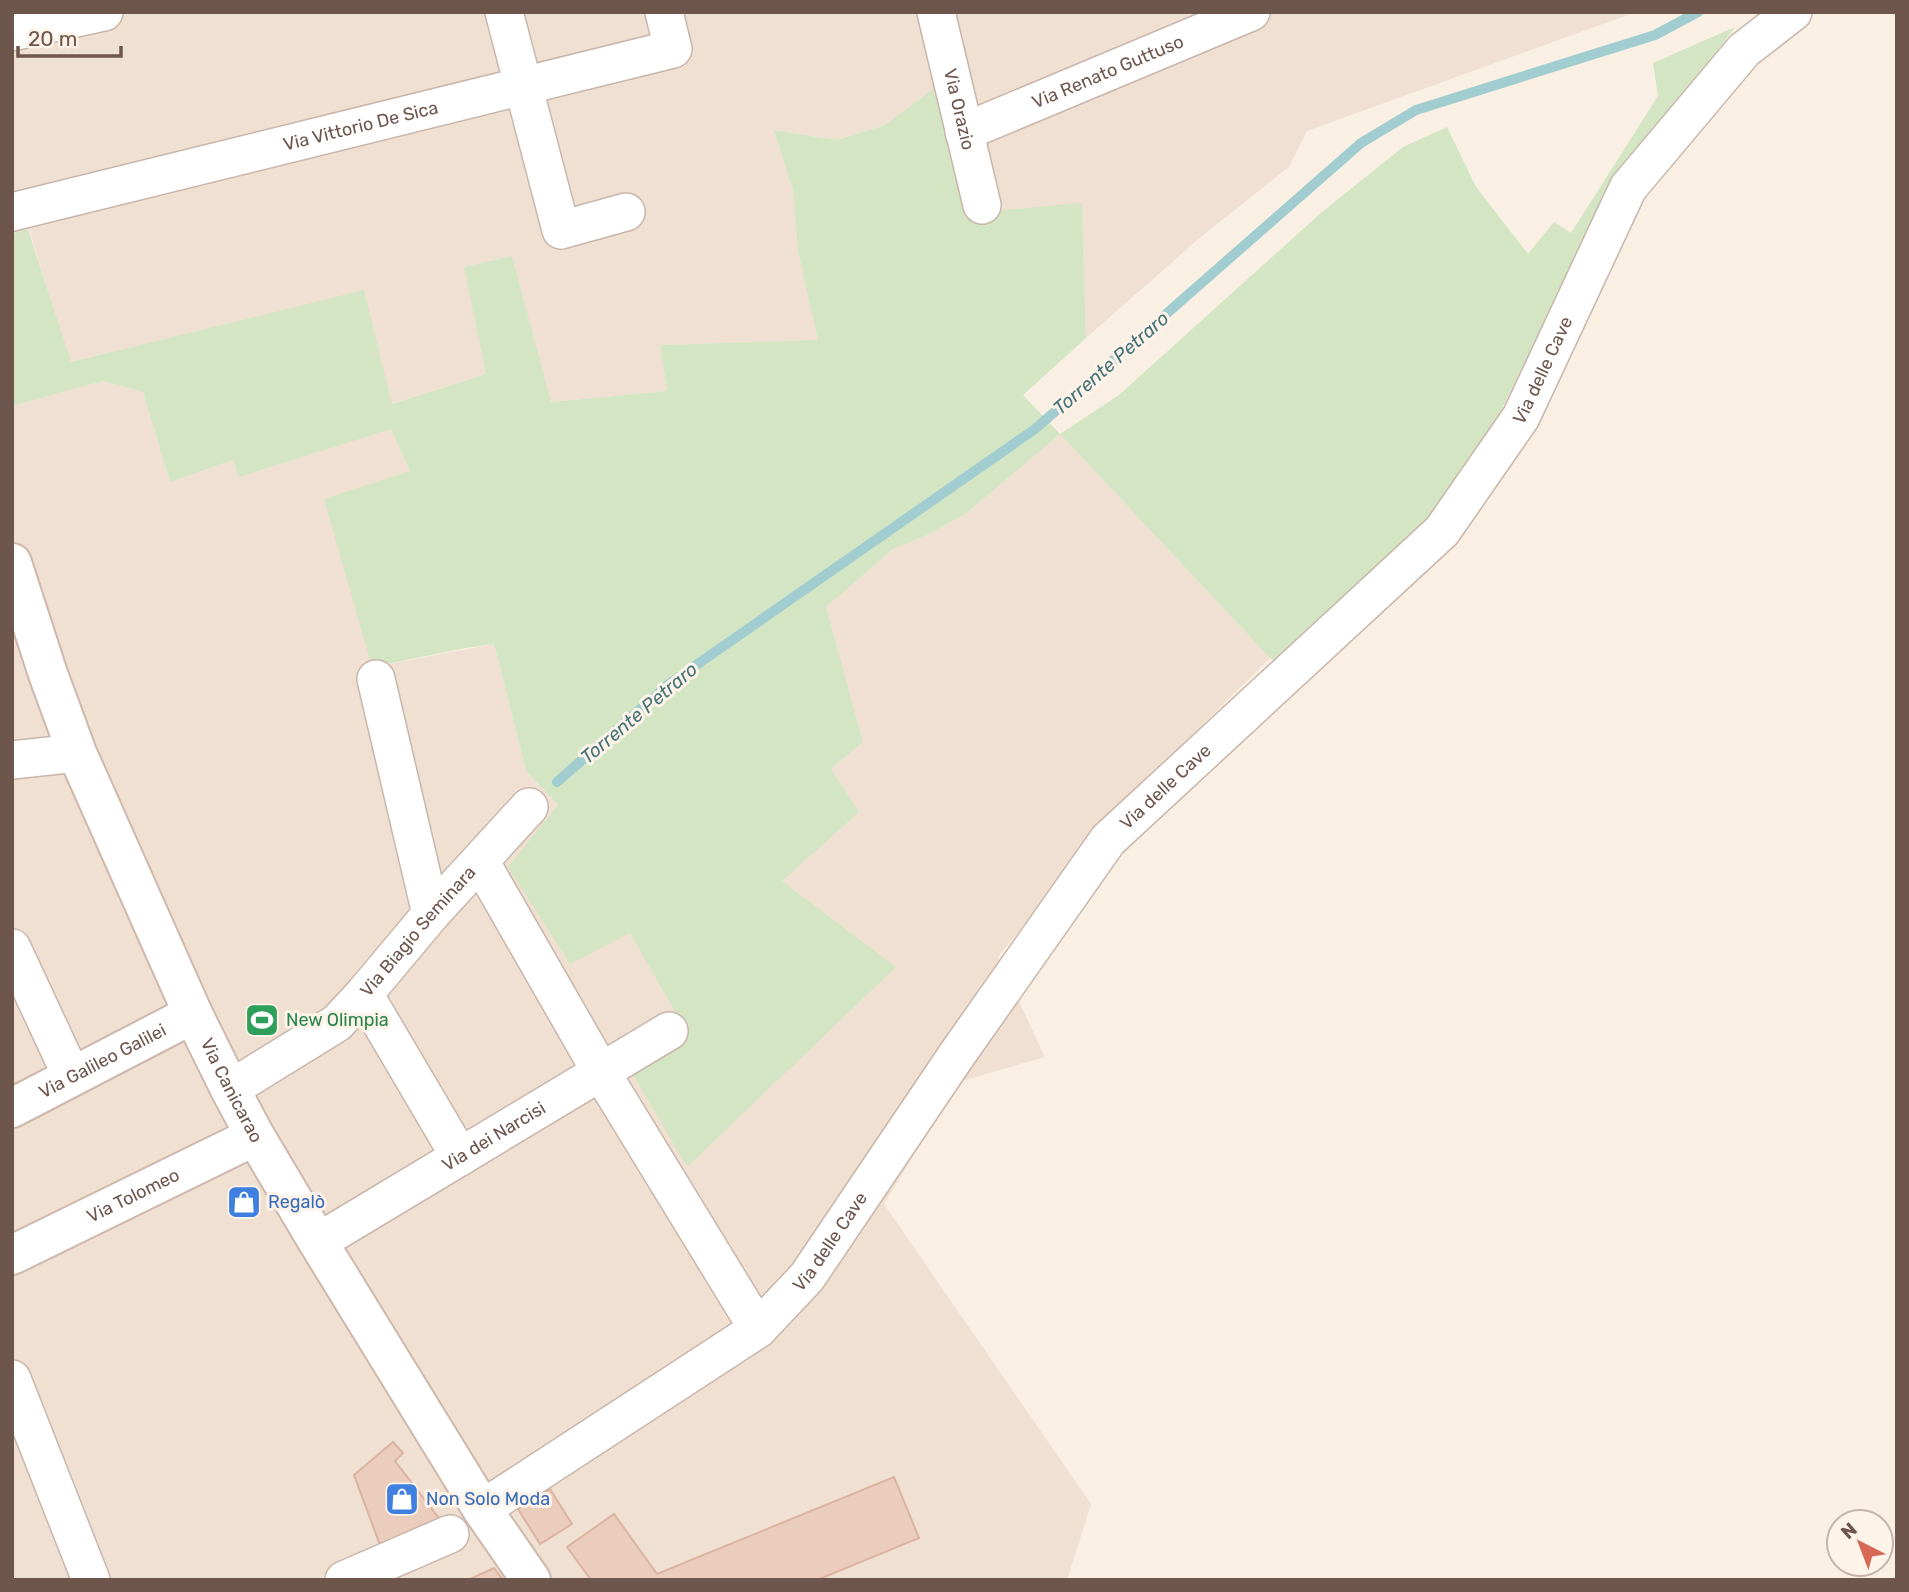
<svg xmlns="http://www.w3.org/2000/svg" width="1909" height="1592" viewBox="0 0 1909 1592" font-family="Rubik,sans-serif">
<rect width="100%" height="100%" fill="#f9efe3"/>
<!-- residential -->
<g fill="#f0e0d2">
<polygon points="12,12 1636,12 1307,131 1289,167 1203,235 1086,338 1082,204 972,213 933,90 885,125 837,140 774,130 794,190 798,251 819,340 660,345 667,391 550,402 512,256 465,267 486,374 391,404 364,291 70,362 29,229 12,234"/>
<polygon points="103,381 143,392 170,482 233,460 239,477 391,428 410,471 373,667 494,644 526,771 558,805 570,963 630,932 685,1027 687,1167 782,881 831,769 863,742 825,607 893,549 930,534 968,512 1060,434 1270,658 1112,814 998,957 1045,1057 958,1082 884,1204 1091,1504 1067,1580 12,1580 12,406"/>
</g>
<!-- green -->
<polygon fill="#d3e5c3" points="1735,27 1613,194 1541,330 1463,487 1280,663 1270,658 1060,434 968,512 930,534 893,549 826,607 863,742 831,769 859,812 782,881 896,967 687,1167 627,1064 684,1027 630,933 570,964 508,867 558,805 526,771 494,644 466,648 372,667 324,499 410,471 391,429 239,477 233,460 170,482 143,392 103,381 12,406 12,234 28,229 71,362 364,290 392,404 486,374 464,267 512,256 551,402 667,391 660,345 818,340 798,251 793,190 774,130 837,140 885,125 933,89 972,213 1082,203 1086,338 1023,395 1060,434 1119,395 1322,212 1403,147 1447,127 1476,187 1528,254 1554,222 1571,233 1658,96 1653,63"/>
<g fill="none" stroke-linecap="round" stroke-linejoin="round">
<!-- stream -->
<polyline stroke="#a1cdd1" stroke-width="10" points="557,782 669,684 1035,429 1361,143 1416,110 1655,35 1698,12"/>
</g>
<!-- building -->
<g fill="#ebcdbe" stroke="#dcb3a0" stroke-width="2">
<polygon points="393,1442 403,1453 395,1461 442,1522 380,1545 354,1475"/>
<polygon points="894,1477 919,1538 817,1580 591,1580 567,1547 614,1514 657,1574"/>
<polygon points="550,1489 572,1524 540,1544 518,1509"/>
<polygon points="494,1568 503,1580 468,1580"/>
</g>
<g fill="none" stroke-linecap="round" stroke-linejoin="round">
<!-- street casing -->
<g stroke="#c8b6ab" stroke-width="40">
<g id="street">
<polyline points="504,12 561,230 626,212"/>
<path id="s1" d="M 936,12 L 982,205"/>
<polyline points="12,32 104,12"/>
<path id="s2" d="M 964,132 L 1251,12"/>
<path id="s3" d="M 12,212 L 673,49 L 664,12"/>
<polyline points="376,679 431,914"/>
<polyline points="12,760 77,753"/>
<polyline points="480,861 601,1072 758,1329"/>
<polyline points="12,948 72,1077"/>
<polyline points="364,994 460,1157"/>
<path id="s4" d="M 230,1089 L 337,1023 L 364,994 L 431,914 L 529,807"/>
<path id="s5" d="M 318,1242 L 669,1031"/>
<polyline points="12,1379 91,1580"/>
<path id="s6" d="M 482,1509 L 758,1329 L 807,1277 L 956,1056 L 1108,840 L 1442,531 L 1521,417 L 1628,188 L 1744,50 L 1793,12"/>
<polyline points="344,1580 450,1534"/>
</g>
</g>
<!-- secondary casing -->
<g stroke="#ceb8ac" stroke-width="42">
<g id="secondary">
<path id="s7" d="M 12,563 L 48,674 L 77,753 L 193,1014 L 230,1089 L 255,1136 L 318,1242 L 482,1509 L 531,1580"/>
<path id="s8" d="M 12,1108 L 193,1014"/>
<path id="s9" d="M 12,1255 L 255,1136"/>
</g>
</g>
<!-- street -->
<use href="#street" stroke="#fff" stroke-width="37"/>
<!-- secondary -->
<use href="#secondary" stroke="#fff" stroke-width="38"/>
</g>
<!-- icons -->
<defs>
<g id="stadium-square" transform="scale(1.75)"><rect x="-9" y="-9" width="18" height="18" rx="4" fill="#2e9e5b" stroke="#fdf3e9"/><path d="M0-5a6.5 5 0 1 0 0 10a6.5 5 0 1 0 0-10ZM-3.5-1.8h7v3.6h-7Z" fill="#fff"/></g>
<g id="shop-square" transform="scale(1.75)"><rect x="-9" y="-9" width="18" height="18" rx="4" fill="#3f7fe0" stroke="#fdf3e9"/><path d="M-5-2.5h2.3a2.7 3.5 0 0 1 5.4 0H5L5.5 6h-11ZM-1.5-2.5h3a1.5 2.3 0 0 0-3 0Z" fill="#fff"/></g>
</defs>
<g fill-rule="evenodd">
<use href="#stadium-square" x="262" y="1020"/>
<use href="#shop-square" x="244" y="1202"/>
<use href="#shop-square" x="402" y="1499"/>
</g>
<g text-anchor="middle" dominant-baseline="central" stroke-width="6" stroke-linejoin="round" paint-order="stroke">
<!-- street labels -->
<g font-size="18" fill="#6e564c" stroke="#fdf3e9">
<text stroke="none"><textPath href="#s2" startOffset="156">Via Renato Guttuso</textPath></text>
<text stroke="none"><textPath href="#s1" startOffset="100">Via Orazio</textPath></text>
<text stroke="none"><textPath href="#s3" startOffset="359">Via Vittorio De Sica</textPath></text>
<text stroke="none"><textPath href="#s6" startOffset="1577">Via delle Cave</textPath></text>
<text stroke="none"><textPath href="#s6" startOffset="1010">Via delle Cave</textPath></text>
<text stroke="none"><textPath href="#s4" startOffset="248">Via Biagio Seminara</textPath></text>
<text stroke="none"><textPath href="#s8" startOffset="102">Via Galileo Galilei</textPath></text>
<text stroke="none"><textPath href="#s7" startOffset="572">Via Canicarao</textPath></text>
<text stroke="none"><textPath href="#s5" startOffset="205">Via dei Narcisi</textPath></text>
<text stroke="none"><textPath href="#s9" startOffset="135">Via Tolomeo</textPath></text>
<text stroke="none"><textPath href="#s6" startOffset="443">Via delle Cave</textPath></text>
</g>
<!-- leisure labels -->
<g font-size="18" fill="#27864d" stroke="#fdf3e9" text-anchor="start">
<text x="286" y="1020">New Olimpia</text>
</g>
<!-- shop labels -->
<g font-size="18" fill="#366cbe" stroke="#fdf3e9" text-anchor="start">
<text x="268" y="1202">Regalò</text>
<text x="426" y="1499">Non Solo Moda</text>
</g>
<!-- water labels -->
<g font-size="19" font-style="italic" fill="#457379" stroke="#fdf3e9">
<text transform="translate(1111 363) rotate(-41)">Torrente Petraro</text>
<text transform="translate(639 713) rotate(-40)">Torrente Petraro</text>
</g>
</g>
<!-- border -->
<rect width="1909" height="1592" fill="none" stroke="#6e564c" stroke-width="28"/>
<!-- north arrow -->
<g transform="translate(1860 1543) rotate(318)"><circle r="33" fill="#fdf3e9" stroke="#c4b4aa" stroke-width="2"/>
<path d="M0-5L12 26L0 18L-12 26Z" fill="#d66955"/>
<text y="-10" font-size="19" font-weight="bold" text-anchor="middle" fill="#6e564c">N</text>
</g>
<!-- scale -->
<path d="M18 46v10h103v-10" fill="none" stroke="#6e564c" stroke-width="3.5"/>
<text x="28" y="46" font-size="21" fill="#6e564c" stroke="#fdf3e9" stroke-width="5" paint-order="stroke">20 m</text>
</svg>
